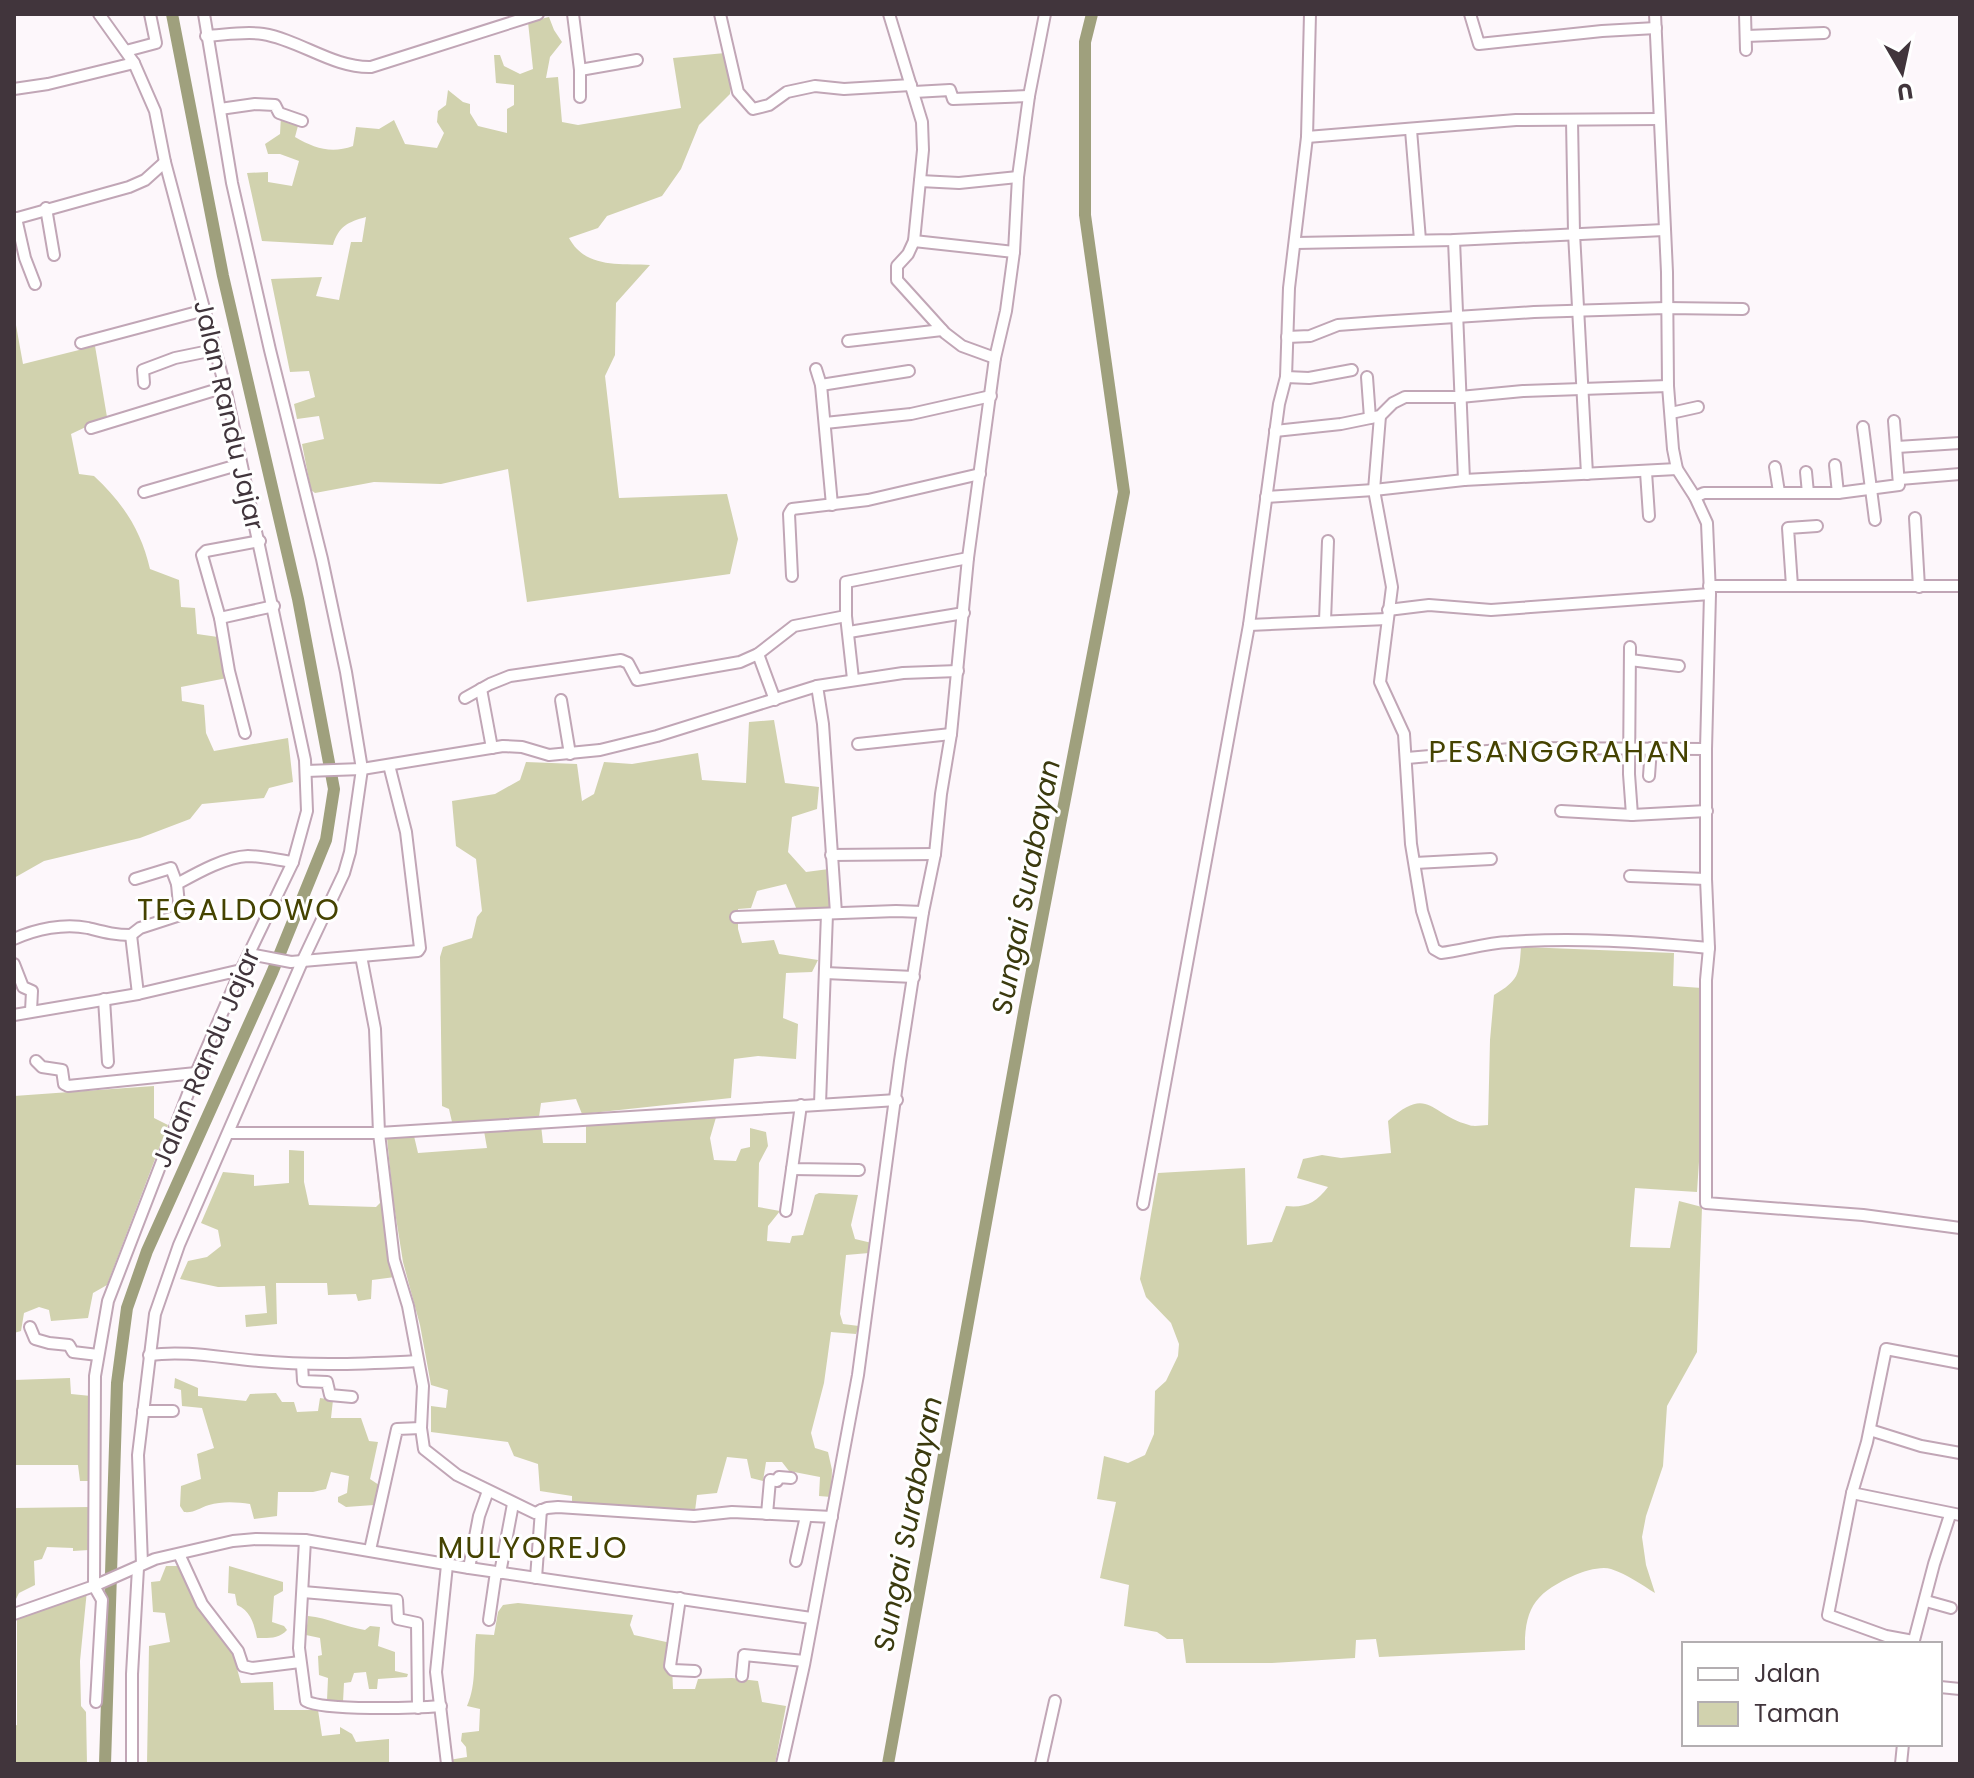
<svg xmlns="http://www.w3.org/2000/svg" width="1974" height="1778" viewBox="0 0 1974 1778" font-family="Poppins,sans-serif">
<rect width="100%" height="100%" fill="#fdf7fb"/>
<!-- green -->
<g fill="#d1d2ae">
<path d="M 549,17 L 554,30 L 562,42 L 550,57 L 546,78 L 558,77 L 562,122 L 578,125 L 681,108 L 673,58 L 725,53 L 731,85 L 730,94 L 699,125 L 681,169 L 662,196 L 607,216 L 598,228 L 569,238 C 586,269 619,263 650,265 L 616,303 L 615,355 L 605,376 L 619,498 L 727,494 L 738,539 L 730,574 L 527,602 L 508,469 L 441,484 L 374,482 L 315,493 L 311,490 L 302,444 L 324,439 L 319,416 L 297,419 L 294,404 L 315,397 L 309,371 L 290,372 L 271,279 L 322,277 L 316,296 L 339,300 L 351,242 L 362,242 L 366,217 C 348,222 339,226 333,245 L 262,241 L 247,173 L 268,172 L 268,182 L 292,186 L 299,161 L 280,154 L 268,154 L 265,144 L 280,134 L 281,116 L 299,122 L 295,137 C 314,148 331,154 353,146 L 356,127 L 379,129 L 394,120 L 405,144 L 437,148 L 444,133 L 437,122 L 438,111 L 446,105 L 448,90 L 463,102 L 470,104 L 470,113 L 478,126 L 507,133 L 507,109 L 514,105 L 514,85 L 496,83 L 494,55 L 500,55 L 504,66 L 520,74 L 533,69 L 528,22 Z"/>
<path d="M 14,314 L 23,364 L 95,346 L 107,417 L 71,434 L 79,474 L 94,476 C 123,503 141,530 150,569 L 179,580 L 181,607 L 195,608 L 197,634 L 218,637 L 227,678 L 181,687 L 182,701 L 204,705 L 206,733 L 214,751 L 288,738 L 293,782 L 269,788 L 264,798 L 202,804 L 190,819 L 140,838 L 44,861 L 14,878 Z"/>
<polygon points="774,720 785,783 819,787 817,809 792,817 788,852 806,872 829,869 831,908 797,910 786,884 757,891 751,908 738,909 738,929 742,943 774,940 779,954 818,960 812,972 786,973 783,1018 798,1024 796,1059 758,1056 734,1059 731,1098 582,1114 576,1099 541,1103 539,1117 452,1122 449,1109 442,1106 440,957 443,947 472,938 477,917 482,911 476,859 456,846 452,801 495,794 520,780 526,762 577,764 582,801 594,794 604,762 632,764 698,753 702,780 746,783 749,722"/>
<path d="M 1521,947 L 1674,953 L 1673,986 L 1702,988 L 1702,1116 L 1697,1192 L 1635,1188 L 1630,1247 L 1670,1248 L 1679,1201 L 1702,1207 L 1697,1352 L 1667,1406 L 1663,1466 L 1646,1516 L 1642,1537 L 1646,1565 L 1655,1593 C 1642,1585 1627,1574 1611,1569 C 1601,1566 1585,1571 1575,1575 C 1537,1592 1524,1606 1525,1650 L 1379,1657 L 1376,1639 L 1356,1640 L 1355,1658 L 1272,1663 L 1186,1663 L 1183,1639 L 1167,1639 L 1157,1632 L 1124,1626 L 1129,1585 L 1100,1578 L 1116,1502 L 1097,1499 L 1104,1456 L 1128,1463 L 1145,1455 L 1154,1434 L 1155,1391 L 1166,1381 L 1178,1356 L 1179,1344 L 1171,1323 L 1146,1297 L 1140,1279 L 1158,1173 L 1245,1168 L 1247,1245 L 1272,1242 L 1286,1206 C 1305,1208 1316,1203 1328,1187 L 1297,1178 L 1303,1159 L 1322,1155 L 1341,1158 L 1391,1153 L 1388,1121 C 1429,1084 1430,1115 1469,1125 C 1474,1127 1482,1125 1488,1125 L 1490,1040 L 1494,995 C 1519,980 1519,975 1521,947 Z"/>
<polygon points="154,1086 154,1118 168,1125 107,1285 93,1293 88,1318 51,1321 49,1310 39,1307 24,1313 21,1331 14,1333 14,1096"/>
<polygon points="717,1114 710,1138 714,1160 736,1161 741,1149 750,1147 750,1128 766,1132 768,1146 759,1163 758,1207 780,1211 768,1226 767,1241 790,1243 792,1236 803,1235 815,1195 819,1193 858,1195 851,1225 855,1239 872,1243 869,1253 846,1255 840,1314 843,1324 859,1326 856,1334 831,1332 824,1383 811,1433 815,1448 828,1452 832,1470 831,1497 819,1496 820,1477 789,1471 782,1462 766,1462 763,1481 751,1478 747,1459 727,1457 717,1493 697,1495 695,1511 572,1504 572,1496 540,1491 538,1464 514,1456 508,1442 431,1432 431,1406 446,1408 448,1390 431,1385 420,1325 403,1262 393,1199 387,1138 414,1136 418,1153 487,1148 484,1131 541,1125 543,1143 586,1143 586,1124"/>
<polygon points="289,1150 304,1151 304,1182 309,1205 376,1207 380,1203 376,1164 381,1165 395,1277 372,1280 371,1299 358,1301 356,1294 328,1295 327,1283 276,1283 277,1324 246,1327 245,1315 267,1313 265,1286 218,1287 180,1279 188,1261 207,1257 221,1246 218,1230 201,1223 223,1172 254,1175 254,1186 289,1183"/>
<polygon points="70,1378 71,1394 91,1396 91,1481 80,1481 78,1465 14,1465 14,1380"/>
<path d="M 175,1378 L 198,1388 L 198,1396 L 246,1401 L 250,1394 L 276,1393 L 282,1402 L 294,1402 L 297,1412 L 318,1411 L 320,1398 L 333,1400 L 331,1418 L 361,1418 L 369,1441 L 378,1442 L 370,1479 L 379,1485 L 374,1505 L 346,1507 L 338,1502 L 338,1497 L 347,1493 L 349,1476 L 331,1472 L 326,1489 L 313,1492 L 278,1492 L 277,1516 L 254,1519 L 250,1504 C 237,1502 222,1501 209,1505 C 199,1508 195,1513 184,1512 L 180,1506 L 181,1486 L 201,1479 L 197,1454 L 214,1448 L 202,1408 L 182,1406 L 181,1390 L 174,1388 Z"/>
<polygon points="90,1507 89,1550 73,1551 73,1548 47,1547 42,1559 34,1561 35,1585 19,1593 14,1603 14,1508"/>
<polygon points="166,1566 178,1566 189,1590 231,1647 241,1683 273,1682 274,1710 318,1710 322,1736 340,1734 340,1727 352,1734 356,1742 389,1739 389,1764 147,1764 149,1646 170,1642 165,1613 153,1612 151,1582 160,1581"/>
<path d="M 229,1566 L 283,1582 L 283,1591 L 274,1596 L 272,1622 L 284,1626 L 287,1630 C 279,1639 269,1638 257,1638 C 254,1624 251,1611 237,1605 L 235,1594 L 228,1593 Z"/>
<polygon points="87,1590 80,1661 81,1706 86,1712 87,1764 14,1764 14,1726 17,1725 17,1617"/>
<path d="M 518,1603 L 633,1615 L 630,1625 L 634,1635 L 671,1643 L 673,1689 L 695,1689 L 698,1679 L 732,1678 L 758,1681 L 762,1702 L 786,1706 L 775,1764 L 449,1764 L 449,1760 L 467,1757 L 466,1747 L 461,1741 L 462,1733 L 479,1731 L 480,1709 L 467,1706 C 477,1684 473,1659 476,1634 L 494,1635 L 498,1612 L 503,1605 Z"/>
<path d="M 308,1616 C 328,1618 345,1627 365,1630 L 370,1626 L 380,1627 L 378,1646 L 395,1652 L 395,1671 L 408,1674 L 407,1677 L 378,1679 L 377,1689 L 369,1689 L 366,1672 L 354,1673 L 351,1682 L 344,1683 L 343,1702 L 327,1700 L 328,1678 L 319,1675 L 318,1656 L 322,1655 L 320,1638 L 306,1635 Z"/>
</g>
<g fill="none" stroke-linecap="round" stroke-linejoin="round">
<!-- river -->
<g stroke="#9fa07d" stroke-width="12">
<polyline points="105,1764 117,1383 127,1308 147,1251 272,973 326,840 334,789 298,599 223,276 172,14"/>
<polyline points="888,1764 1025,1007 1124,492 1085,215 1085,42 1092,14"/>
</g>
<!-- minor casing -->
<g stroke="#c1a6b6" stroke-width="14">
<g id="minor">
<polyline points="573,14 580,70 580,97"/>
<polyline points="720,14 738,92 753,109 769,105 787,92 815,86 844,89 911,85"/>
<polyline points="889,14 922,122 923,150 914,241 908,254 897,266 897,280 945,333 962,346 995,358"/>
<polyline points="1470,14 1479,44 1602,31 1656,28"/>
<polyline points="1655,14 1667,272 1668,386 1673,449 1677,469 1695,497 1707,523 1710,594 1706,749 1706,879 1709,948 1706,980 1706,1203 1863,1215 1960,1228"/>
<polyline points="1745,14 1746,50"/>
<path d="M 206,36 C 224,35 246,31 263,34 C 300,40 333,68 371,67 L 538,14"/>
<polyline points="1746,36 1824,33"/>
<polyline points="126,51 156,43 150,14"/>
<polyline points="580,70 637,60"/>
<polyline points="14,89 48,84 134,63"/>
<polyline points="914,92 950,90 953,99 1029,96"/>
<polyline points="220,109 255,104 275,105 279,113 302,121"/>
<polyline points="1572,120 1574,233 1587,474"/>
<polyline points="1411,130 1420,240"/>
<polyline points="1307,137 1516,120 1659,119"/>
<polyline points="920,181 959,183 1018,177"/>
<polyline points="46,208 54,255"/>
<polyline points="16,218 25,258 35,284"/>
<polyline points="14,219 129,187 145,180 165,162"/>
<polyline points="1454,240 1464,480"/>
<polyline points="914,241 1014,252"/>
<polyline points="1296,243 1454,240 1664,230"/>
<polyline points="1287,337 1310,336 1338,325 1378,322 1534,312 1666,308 1743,309"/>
<polyline points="848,341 942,330"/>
<polyline points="81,343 205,310"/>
<polyline points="816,369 821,385 832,505"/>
<polyline points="1286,377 1309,378 1352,370"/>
<polyline points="1367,377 1370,418"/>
<polyline points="144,383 143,370 175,358 214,350"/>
<polyline points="821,385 909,371"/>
<polyline points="1671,413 1698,407"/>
<path d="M 1380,416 L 1374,490 L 1392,587 L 1380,682 L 1404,734 L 1411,844 L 1422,911 L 1434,949 L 1441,953 C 1464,950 1486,943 1509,942 C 1575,937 1643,942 1709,948"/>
<polyline points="825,423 911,414 991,396"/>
<polyline points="1863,427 1875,520"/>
<polyline points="91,428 225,387"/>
<polyline points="1275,431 1341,424 1380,416 1393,403 1405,397 1460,397 1523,391 1668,386"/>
<polyline points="1897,447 1960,443"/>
<polyline points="1835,465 1838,493"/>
<polyline points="1775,467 1779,492"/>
<polyline points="1646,472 1649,516"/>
<polyline points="1806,472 1808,493"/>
<polyline points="1900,479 1960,474"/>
<polyline points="144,492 241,464"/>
<polyline points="1266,497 1374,490 1464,480 1677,469"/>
<polyline points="1695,497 1704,493 1838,493 1899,485 1894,421"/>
<polyline points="1915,518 1919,587"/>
<polyline points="792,576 789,514 792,509 868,500 980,474"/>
<polyline points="1709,586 1960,586"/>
<polyline points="1792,586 1788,528 1817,526"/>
<polyline points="1388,610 1429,605 1491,610 1710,594"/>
<polyline points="220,618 274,606"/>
<polyline points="1325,621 1328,541"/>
<polyline points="1249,625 1387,619"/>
<polyline points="849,632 964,613"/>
<polyline points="1630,647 1629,774 1632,815"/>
<polyline points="758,654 775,700"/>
<polyline points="1630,660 1679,666"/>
<polyline points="853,679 846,616 846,582 968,558"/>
<polyline points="817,686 823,724 836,913"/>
<polyline points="481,689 492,748"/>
<polyline points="465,698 490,684 510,676 621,660 628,663 637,680 740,662 758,654 794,626 846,616"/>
<polyline points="561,700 570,754"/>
<polyline points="245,733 229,671 220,618 202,555 206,551 260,541"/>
<polyline points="858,744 951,734"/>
<polyline points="1407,758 1522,748 1706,749"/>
<polyline points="306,771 362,769 503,746 522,747 549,755 600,750 657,736 817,686 903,673 958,671"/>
<polyline points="1649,776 1651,748"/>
<polyline points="1561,811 1632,815 1707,811"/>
<polyline points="831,855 935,854"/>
<polyline points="1415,863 1491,859"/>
<polyline points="1630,876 1706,879"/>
<polyline points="135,879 171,868 177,884"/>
<polyline points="736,917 896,911 923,912"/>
<polyline points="131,935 138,994"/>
<path d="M 14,939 C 36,929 64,923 88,928 C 104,932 114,935 131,935 L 140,928 L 180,915 L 177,884 C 197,873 225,857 248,856 C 263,856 278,860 293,862"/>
<polyline points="249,954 291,962 361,956 375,1029 379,1133 394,1260 408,1306 423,1386 421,1428 424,1449 457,1475 535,1513 547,1508 558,1507 694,1516 732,1512 832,1517"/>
<polyline points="361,956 418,951 420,948 406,832 389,765"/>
<polyline points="14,964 23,987 32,991 31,1011"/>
<polyline points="825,973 914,977"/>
<polyline points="104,999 108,1062"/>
<polyline points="14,1015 138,994 241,970"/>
<polyline points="36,1061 42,1067 62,1070 64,1084 68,1086 196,1073"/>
<polyline points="820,1104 827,914"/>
<polyline points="801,1105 792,1169 859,1170"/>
<polyline points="229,1133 379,1133 897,1100"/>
<polyline points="1143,1204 1249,625 1279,404 1286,377 1289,288 1307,137 1310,14"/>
<polyline points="786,1211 792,1169"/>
<polyline points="30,1327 35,1339 49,1343 69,1345 73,1352 98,1355"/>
<path d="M 149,1355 C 187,1350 221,1358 259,1361 C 312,1366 365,1364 418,1361"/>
<polyline points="1960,1363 1886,1349 1867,1442 1852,1493 1960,1515"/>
<polyline points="302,1364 303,1381 327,1382 330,1395 352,1397"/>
<polyline points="143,1411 173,1411"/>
<polyline points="1870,1430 1921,1446 1960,1453"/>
<polyline points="1852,1493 1828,1615 1886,1636 1913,1641"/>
<polyline points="767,1514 770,1480 777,1481 779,1477 791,1478"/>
<path d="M 305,1540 L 299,1648 L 306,1701 C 324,1711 416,1708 441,1706"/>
<polyline points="370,1550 397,1429 421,1428"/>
<polyline points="179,1554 202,1604 238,1651 243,1666 252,1668 300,1662"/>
<polyline points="796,1561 806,1516"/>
<polyline points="142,1564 138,1455 155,1314 179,1245 302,962 344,873 350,852 362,769 346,672 322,559 270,350 232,183 204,14"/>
<polyline points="469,1568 479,1516 488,1491"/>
<polyline points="500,1573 513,1504"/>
<polyline points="536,1578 541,1510"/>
<polyline points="94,1586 95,1376 108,1301 196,1073 241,970 293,862 307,811 305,760 225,387 165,162 155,111 134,63 99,14"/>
<polyline points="94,1586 102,1600 96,1702"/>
<polyline points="303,1592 397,1600 398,1619 417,1623 418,1708"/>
<polyline points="680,1598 670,1666 673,1670 695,1671"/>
<polyline points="1926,1601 1951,1608"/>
<polyline points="14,1614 94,1586 155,1559 233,1541 256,1539 305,1540 469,1568 811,1618"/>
<polyline points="489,1620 496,1572"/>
<polyline points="1913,1644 1934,1564 1950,1515"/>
<polyline points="742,1676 744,1655 804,1661"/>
<polyline points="1940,1687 1960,1689"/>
<polyline points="132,1764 132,1674 138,1568"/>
<polyline points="447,1764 436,1672 447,1565"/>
<polyline points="782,1764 804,1665 858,1375 900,1061 923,912 935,854 941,794 951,734 968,558 995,358 1006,311 1014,252 1018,177 1029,96 1045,14"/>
<polyline points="1041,1764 1055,1701"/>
<polyline points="1901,1764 1903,1744"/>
</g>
</g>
<!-- minor -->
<use href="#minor" stroke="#fff" stroke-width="10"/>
</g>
<g text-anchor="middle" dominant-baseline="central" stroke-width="6" stroke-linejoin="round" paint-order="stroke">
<!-- street labels -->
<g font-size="26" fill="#41353c" stroke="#fff">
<text transform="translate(229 415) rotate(77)">Jalan Randu Jajar</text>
<text transform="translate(206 1058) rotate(-67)">Jalan Randu Jajar</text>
</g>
<!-- water labels -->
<g font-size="28" font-style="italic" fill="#3b3a0e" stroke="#fff">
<text transform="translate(1026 887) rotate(-79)">Sungai Surabayan</text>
<text transform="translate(908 1524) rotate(-79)">Sungai Surabayan</text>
</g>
<!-- quarter labels -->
<g font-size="30" letter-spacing="2" fill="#454301" stroke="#fff">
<text x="1560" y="751">PESANGGRAHAN</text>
<text x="239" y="909">TEGALDOWO</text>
<text x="533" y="1547">MULYOREJO</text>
</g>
</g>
<!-- border -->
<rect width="1974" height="1778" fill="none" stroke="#41353c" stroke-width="32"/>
<!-- legend -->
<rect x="1682" y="1642" width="260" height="104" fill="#ffffff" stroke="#b3aeb1" stroke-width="2"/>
<rect x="1698" y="1668" width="40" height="12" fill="#ffffff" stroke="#b3aeb1" stroke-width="2"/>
<text x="1754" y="1682" font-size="24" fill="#41353c">Jalan</text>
<rect x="1698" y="1702" width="40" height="24" fill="#d1d2ae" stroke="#b3aeb1" stroke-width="2"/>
<text x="1754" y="1722" font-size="24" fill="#41353c">Taman</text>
<!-- north arrow -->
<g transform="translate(1902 72) rotate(171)" stroke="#ffffff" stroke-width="6" paint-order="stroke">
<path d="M0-6L14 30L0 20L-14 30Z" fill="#41353c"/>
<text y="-12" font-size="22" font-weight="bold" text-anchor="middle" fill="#41353c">U</text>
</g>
</svg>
